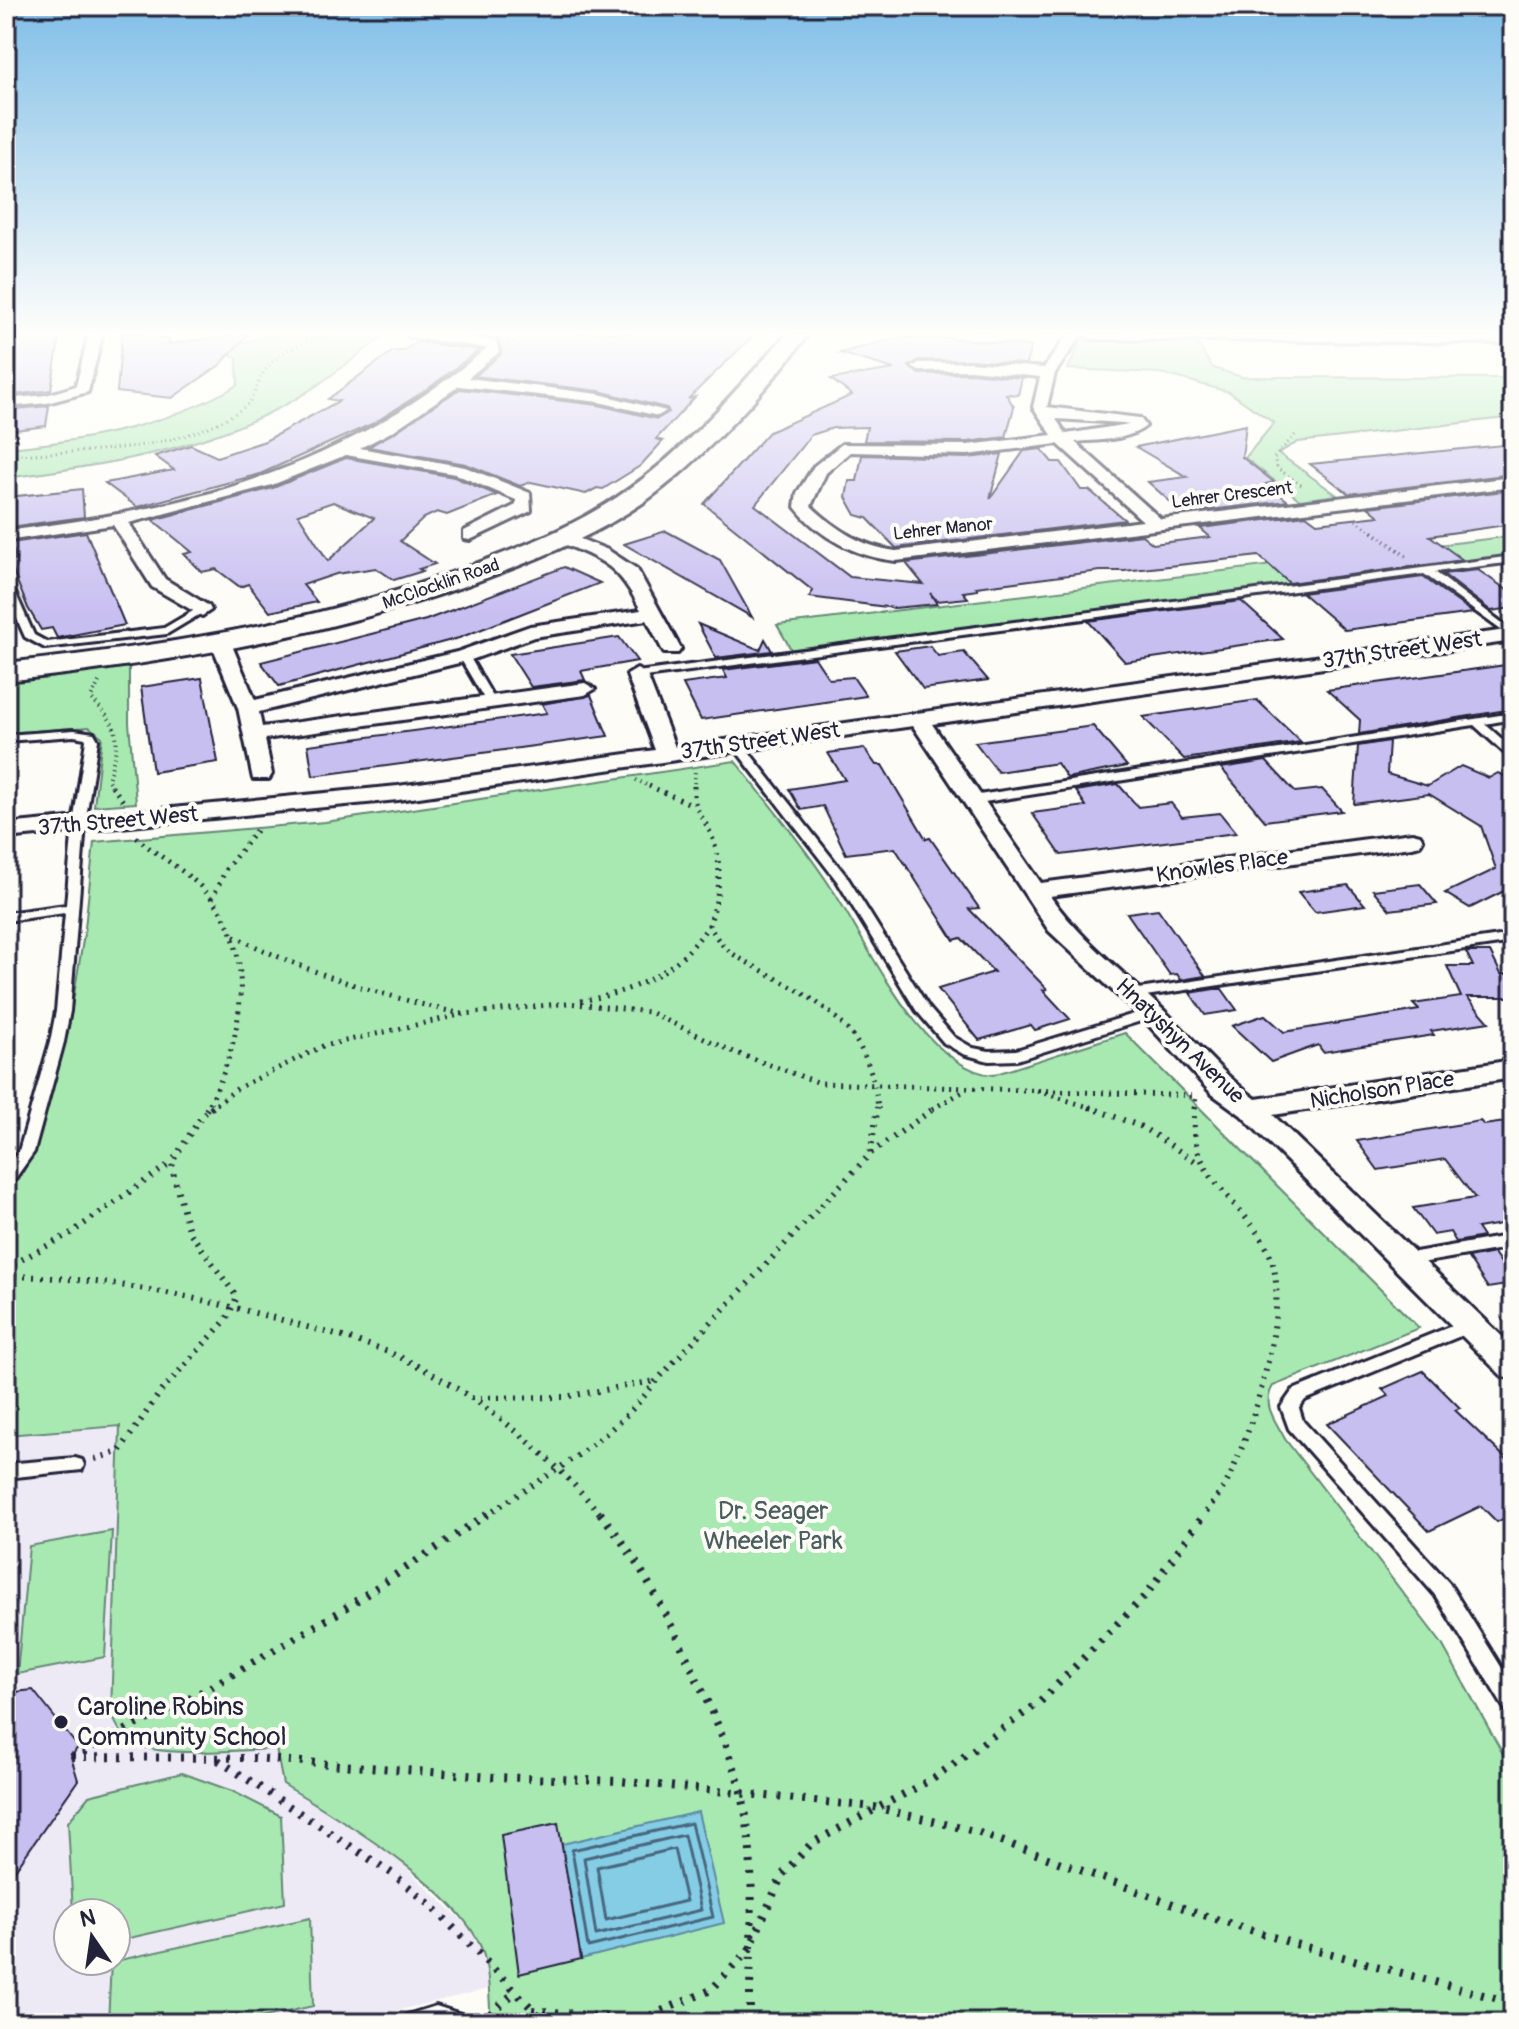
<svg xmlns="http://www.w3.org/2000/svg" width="1519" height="2029" viewBox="0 0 1519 2029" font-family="Pangolin,sans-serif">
<rect width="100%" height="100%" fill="#fdfcf7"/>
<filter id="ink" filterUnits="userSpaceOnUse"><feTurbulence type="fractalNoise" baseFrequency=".0125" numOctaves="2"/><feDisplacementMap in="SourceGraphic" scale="16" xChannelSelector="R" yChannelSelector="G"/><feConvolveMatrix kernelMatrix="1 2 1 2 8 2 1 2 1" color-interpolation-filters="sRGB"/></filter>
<g filter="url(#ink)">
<!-- built -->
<path fill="#edeaf5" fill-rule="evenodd" d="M 120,1426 L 111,1714 L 166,1751 L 276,1748 L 342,1820 L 387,1850 L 468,1926 L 484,1955 L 488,1989 L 344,2023 L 6,2023 L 6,1435 ZM 68,1913 L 116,1913 L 116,1961 L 68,1961 Z"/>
<!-- green -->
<g fill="#a8e9b1" stroke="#658676" stroke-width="2">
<path d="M 279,333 L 386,335 C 351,359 316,390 279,408 C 194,452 99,466 6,478 L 6,448 C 88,441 166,426 238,385 L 237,358 L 218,349 Z"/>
<polygon points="1093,339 1195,341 1213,368 1242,377 1513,378 1513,417 1298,442 1278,453 1337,495 1300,500 1245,458 1274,423 1229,392 1161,373 1068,369 1081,341"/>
<polygon points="1513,536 1513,555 792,651 777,625"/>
<polygon points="129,667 129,723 136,803 94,806 102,737 89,727 6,733 6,680"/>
<path d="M 735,761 C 769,804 805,847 834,892 C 869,946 923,1068 993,1075 L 1125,1033 L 1419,1328 L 1273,1386 C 1261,1405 1276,1421 1285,1439 L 1442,1644 L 1513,1772 L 1513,2023 L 491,2023 C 489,2002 490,1977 484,1956 C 467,1893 337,1817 283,1784 L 276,1749 C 244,1749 151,1760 128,1740 C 120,1734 116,1723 111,1714 L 120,1426 L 6,1435 L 6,1190 L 20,1178 L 30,1159 L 68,1032 L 85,928 L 94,842 L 325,822 Z"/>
<polygon points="112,1531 105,1657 17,1674 29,1546"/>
<polygon points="182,1773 232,1791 281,1816 285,1903 116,1941 116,1913 73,1913 68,1822 89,1796"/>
<polygon points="310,1918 313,2006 238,2023 108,2023 111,1962"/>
</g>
<!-- water -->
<polygon fill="#84cde5" stroke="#5d89a1" stroke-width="2" points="698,1812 724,1923 581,1959 562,1844"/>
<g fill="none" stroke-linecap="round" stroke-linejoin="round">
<!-- shore -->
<g stroke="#49667f" stroke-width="3">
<polygon points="691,1823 713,1917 588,1947 572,1850"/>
<polygon points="684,1835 701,1910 596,1935 584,1858"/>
<polygon points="674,1849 686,1901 606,1920 597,1867"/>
</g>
</g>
<!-- building -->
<g fill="#c8bff1" stroke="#22223b" stroke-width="2" fill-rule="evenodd">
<polygon points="21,333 60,334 51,390 6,396 6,375"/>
<polygon points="122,333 160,333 159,339 169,339 169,344 249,333 220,365 172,398 117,392"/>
<polygon points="459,333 756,333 688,399 695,397 656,439 663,441 640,466 603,489 597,488 586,494 531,482 520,486 466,464 369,447 460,389 598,405 657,419 669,412 667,408 599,391 475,376 501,354 499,340"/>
<polygon points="896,338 949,338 1031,346 1026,364 919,360 909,366 919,374 970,373 1022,378 1018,395 1006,394 1014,407 1006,437 967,442 864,441 867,427 833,428 811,435 755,505 850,577 923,584 906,563 1142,535 1153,544 1210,537 1200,528 1306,515 1317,523 1379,516 1368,507 1513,490 1513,524 1430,536 1463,560 1289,583 1259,556 1124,571 1100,571 976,587 978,590 963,592 968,598 937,601 930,593 937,604 894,608 809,597 813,591 704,504 769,432 852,395 831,379 894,369 840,353"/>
<polygon points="417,342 479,350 429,388 374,423 260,474 137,507 105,483 174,470 155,456 191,445 217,457 265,441 339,401 328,399 393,351 403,351"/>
<polygon points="49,406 46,426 6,431 6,410"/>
<polygon points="1246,425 1242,457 1274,482 1266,484 1288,501 1183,513 1148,482 1187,477 1136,447"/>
<polygon points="1513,444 1513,474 1349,494 1310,464"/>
<polygon points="1041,449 1052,462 1061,462 1081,490 1089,490 1125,520 896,548 867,518 856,515 846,497 849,481 857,481 862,455 967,458 1002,454 990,499 1024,451"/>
<path d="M 346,458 L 454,477 L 497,495 L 447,515 L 437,512 L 424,518 L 400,541 L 435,564 L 419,569 L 423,571 L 394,580 L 376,568 L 336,574 L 303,585 L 317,602 L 270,612 L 248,584 L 240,587 L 216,569 L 202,572 L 184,554 L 192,552 L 153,520 L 273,488 ZM 333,502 L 374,518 L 328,561 L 298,514 Z"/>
<polygon points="82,489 84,517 10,527 8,497"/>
<polygon points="666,531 720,560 752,617 624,544"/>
<polygon points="86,532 125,625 57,638 52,628 41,630 28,608 14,574 10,560 16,559 11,543"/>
<polygon points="564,567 600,583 459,638 279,686 261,662 426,620"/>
<polygon points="1478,570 1513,594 1513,608 1491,611 1443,574"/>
<polygon points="1423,577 1473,613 1345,630 1302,593"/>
<polygon points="1241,601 1283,639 1125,662 1088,621"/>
<polygon points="698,624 760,650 765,639 772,651 716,658"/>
<polygon points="619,637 637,661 581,671 585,680 531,687 510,654"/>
<polygon points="930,646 938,656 964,652 988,680 923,689 895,651"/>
<polygon points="815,658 829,679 853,677 866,696 701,720 683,684 727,678 723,670"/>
<polygon points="1513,664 1513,709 1359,734 1360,720 1327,690"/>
<polygon points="202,678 218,762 153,772 141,687"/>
<polygon points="591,695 608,736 313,776 308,745 547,713 542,704"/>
<polygon points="1257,700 1301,742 1184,759 1143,717"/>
<polygon points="1093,726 1127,766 1067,778 1057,763 998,772 975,742"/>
<polygon points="1389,741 1387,774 1428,786 1461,766 1489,778 1498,773 1513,779 1513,906 1510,907 1504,891 1470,908 1445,893 1496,869 1481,826 1429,794 1354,804 1358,746"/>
<polygon points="864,748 876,765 882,765 926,839 930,838 979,908 969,909 1047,989 1043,990 1070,1019 1035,1030 1031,1025 979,1040 938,989 994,972 961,938 954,940 895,848 846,854 823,806 801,810 789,789 845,780 828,753"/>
<polygon points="1266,761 1295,792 1322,789 1342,811 1265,821 1221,768"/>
<polygon points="1118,784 1138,807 1171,803 1182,817 1220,813 1236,833 1061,855 1032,813 1086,806 1076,791"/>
<polygon points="1420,884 1437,904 1390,910 1373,890"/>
<polygon points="1348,885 1365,905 1315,912 1298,892"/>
<polygon points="1158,909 1205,976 1181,980 1177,974 1170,975 1127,913"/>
<polygon points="1466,952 1490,952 1501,974 1513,974 1513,997 1467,997 1489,1022 1431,1031 1434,1035 1323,1052 1318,1045 1271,1062 1232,1026 1265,1015 1284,1032 1419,1010 1413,1004 1461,997 1447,966 1473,966"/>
<polygon points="1214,989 1222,989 1237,1010 1205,1015 1190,993"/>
<polygon points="1480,1121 1484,1125 1513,1121 1513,1222 1477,1228 1483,1237 1456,1242 1450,1232 1433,1235 1413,1208 1475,1198 1445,1159 1378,1170 1357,1141"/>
<polygon points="1494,1253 1513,1280 1513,1284 1488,1288 1468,1258"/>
<polygon points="1423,1371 1460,1408 1455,1410 1513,1465 1513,1513 1497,1522 1481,1506 1429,1531 1327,1424 1389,1396 1382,1389"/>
<polygon points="33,1690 78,1747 71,1757 78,1780 6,1883 6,1693"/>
<polygon points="558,1823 581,1959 519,1974 501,1835"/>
</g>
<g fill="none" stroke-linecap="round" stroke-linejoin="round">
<!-- lane casing -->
<g stroke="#22223b" stroke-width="6">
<g id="lane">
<polygon points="1513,556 1513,562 1435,572 1513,631 1512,638 1424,574 637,678 632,675 637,672"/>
<polygon points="6,580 11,583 34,635 47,642 164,628 198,608 207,610 167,634 45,648 25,637 6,594"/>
<polygon points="464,653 469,656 496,702 495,704 487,704 486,702 459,656"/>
<polygon points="1513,713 1513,719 1485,724 1513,749 1513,758 1509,757 1474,725 972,804 966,800 972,796"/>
<polygon points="74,730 94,733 98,740 85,824 70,1011 64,1042 34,1152 12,1183 6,1184 6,1168 19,1151 50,1042 56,1011 65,913 6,921 6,913 66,905 73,824 86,740 85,738 74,736 6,741 6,735"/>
<polygon points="737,741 741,742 847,877 929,1008 954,1037 973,1048 989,1051 1016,1050 1147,1010 1152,1009 1159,1013 1157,1016 1017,1060 989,1061 963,1054 944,1043 916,1010 837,881 731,744"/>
<polygon points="1513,934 1513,942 1132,998 1125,994 1132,990"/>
<polygon points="1513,1235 1513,1247 1404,1266 1398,1264 1396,1260 1398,1256 1404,1254"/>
<polygon points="1469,1319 1475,1320 1478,1325 1475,1330 1305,1400 1299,1408 1303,1421 1449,1583 1513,1686 1513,1713 1506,1711 1435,1595 1289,1429 1281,1407 1293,1390"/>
<polygon points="75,1458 82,1460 84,1465 82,1470 6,1478 6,1464"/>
<polygon points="436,2006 464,2015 468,2023 403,2023 407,2015"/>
</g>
</g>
<!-- street casing -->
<g stroke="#22223b" stroke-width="6">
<g id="street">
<polygon points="89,333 103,333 88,392 47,403 6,407 6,399 46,395 76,386"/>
<path d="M 403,333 L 439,333 L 496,341 L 499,352 L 468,378 L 599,394 L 666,411 L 658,416 L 599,402 L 459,386 L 393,431 L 360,448 L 465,467 L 530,493 L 531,511 L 470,540 L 464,539 L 464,531 L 516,505 L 516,500 L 455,474 L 346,455 L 272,485 L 129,523 L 165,579 L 209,606 L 211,610 L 202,616 L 152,587 L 113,525 L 6,541 L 6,531 C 195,507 337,472 487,348 L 410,337 Z"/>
<path d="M 1069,333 L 1083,333 L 1055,373 L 1047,407 L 1140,418 L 1146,426 C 1128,441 1097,440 1075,442 L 1161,519 L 1513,477 L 1513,487 L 896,561 C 857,557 819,538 795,507 L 797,493 L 814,466 L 842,444 L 967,445 L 1052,435 L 1033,407 L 1040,377 L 970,370 L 919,371 L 912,367 L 919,363 L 970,362 L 1044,368 ZM 1056,419 L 1122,423 L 1129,424 L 1066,434 ZM 1058,444 L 1143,521 L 896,551 C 862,547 835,529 811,506 L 826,473 L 850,452 L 967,455 Z"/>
<path d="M 563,532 L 608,550 L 637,569 L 681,649 L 678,653 L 664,653 L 647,620 L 534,637 L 471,660 L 259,712 L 262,727 L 585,683 L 595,689 L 585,695 L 265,739 L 272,774 L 269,779 L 253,779 L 238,708 L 211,643 L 214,639 L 228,639 L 231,643 L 255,700 L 457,652 L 530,626 L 641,610 C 617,563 604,561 557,541 L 554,537 Z"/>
<path d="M 1513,629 L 1513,641 L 932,724 L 1041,883 L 1412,833 L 1420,835 L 1423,840 L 1420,845 L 1412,847 L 1050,896 C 1079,938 1121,970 1158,1005 C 1192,1036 1219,1072 1256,1099 L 1513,1060 L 1513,1078 L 1273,1115 L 1513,1347 L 1513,1379 L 1502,1376 L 1241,1115 L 1212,1094 L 1143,1019 L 1049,931 L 913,726 L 398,800 L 6,838 L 6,824 L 398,786 L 655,750 L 627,675 L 637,669 L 647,675 L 675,747 Z"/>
</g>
</g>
<!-- secondary casing -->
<g stroke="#22223b" stroke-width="6">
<g id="secondary">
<path d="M 788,333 L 809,333 C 770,387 698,464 644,502 C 599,533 548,555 497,574 C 339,635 173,662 6,681 L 6,663 C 167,646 326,621 478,563 C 530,544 583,522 629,489 C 690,446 738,387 788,333 Z"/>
<polygon points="1081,333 1513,333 1513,343 1091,339"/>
</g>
</g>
<!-- path-far4 -->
<g stroke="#22223b" stroke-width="3" stroke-dasharray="1 4" stroke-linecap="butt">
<polyline points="508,342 568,333"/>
<polyline points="1295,435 1274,458 1277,468 1304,487"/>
<path d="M 6,456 C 83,449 177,455 243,408 C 256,399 256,384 264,372 C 279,349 308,341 332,333"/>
<polyline points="1356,520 1376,534"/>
</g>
<!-- path-far3 -->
<g stroke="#22223b" stroke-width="4" stroke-dasharray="1 4" stroke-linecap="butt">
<polyline points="1373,532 1406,556"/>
<path d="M 99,682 L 91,698 C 123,731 120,737 108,780 L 113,788"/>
<polyline points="636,780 653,788"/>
<polyline points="694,788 695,771"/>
</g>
<!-- path-far2 -->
<g stroke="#22223b" stroke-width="5" stroke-dasharray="2 6" stroke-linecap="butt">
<polyline points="112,786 123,801"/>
<polyline points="649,786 693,805"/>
<path d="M 694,786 C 693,810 700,811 710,832 C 724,863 720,894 709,925 C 724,953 736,956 763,971 C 827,1005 871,1031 878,1109"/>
<path d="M 136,837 C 156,855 180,867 200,886 C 262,945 243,1041 207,1109"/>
<polyline points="212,899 226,869 259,827"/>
<path d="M 234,936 C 307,973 383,996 462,1014"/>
<path d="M 581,1001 C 634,992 678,972 708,926"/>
<polyline points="1037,1091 1095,1109"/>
<polyline points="210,1109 238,1088 323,1046 464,1014 568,1003 649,1012 734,1052 820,1083 1198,1096"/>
<polyline points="932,1109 966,1090"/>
<polyline points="1194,1109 1196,1098"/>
</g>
<!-- path-far1 -->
<g stroke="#22223b" stroke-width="6" stroke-dasharray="2 7" stroke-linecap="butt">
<polyline points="1089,1107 1142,1127 1198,1163"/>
<path d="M 1195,1107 C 1185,1175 1237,1194 1267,1248 C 1295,1300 1254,1422 1231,1474 C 1224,1489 1213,1502 1204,1515"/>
<polyline points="206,1110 208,1107"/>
<polyline points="871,1153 936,1107"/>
<polyline points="6,1268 71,1233 171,1163"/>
<path d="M 6,1276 C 105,1277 198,1297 293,1323 C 331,1334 372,1343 408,1361 C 481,1397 549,1453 601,1515"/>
<polyline points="471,1398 564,1397 655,1381"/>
<polyline points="95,1459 119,1452 161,1391 226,1320 237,1297 189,1231 174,1177 172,1162 203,1114 213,1107"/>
<path d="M 486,1515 C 546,1476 613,1440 656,1381 L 870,1154 L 878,1107"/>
</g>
<!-- path -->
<g stroke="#22223b" stroke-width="8" stroke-dasharray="3 9" stroke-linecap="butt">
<path d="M 600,1513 C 640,1561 666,1613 692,1669 C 715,1719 740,1768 747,1823 C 756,1889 749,1956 750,2023"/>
<polyline points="71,1757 195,1696 338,1613 489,1513"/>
<polyline points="72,1757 254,1758 493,1777 619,1781 874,1807 974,1831 1200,1914 1295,1944 1513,2003"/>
<polyline points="218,1760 393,1874 433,1907 546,2023"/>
<polyline points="532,2010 640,2020 711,1990 749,1950 782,1875 812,1843 934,1778 1040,1702 1146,1595 1205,1513"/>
<polyline points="481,2022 514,1993"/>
</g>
<!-- lane -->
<use href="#lane" fill="#fdfcf7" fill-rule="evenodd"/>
<!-- street -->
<use href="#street" fill="#fdfcf7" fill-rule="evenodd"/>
<!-- secondary -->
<use href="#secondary" fill="#fdfcf7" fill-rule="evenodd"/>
</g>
</g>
<!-- sky -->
<linearGradient id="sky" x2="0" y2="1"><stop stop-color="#80bee7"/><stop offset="0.54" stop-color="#fefefb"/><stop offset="1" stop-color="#fefefb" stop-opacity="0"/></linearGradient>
<rect width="1519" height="617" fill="url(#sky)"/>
<!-- markers -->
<circle fill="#22223b" stroke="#fdfcf7" stroke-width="3" cx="61" cy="1722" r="8"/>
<g text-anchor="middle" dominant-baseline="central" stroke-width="8" stroke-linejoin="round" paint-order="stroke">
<!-- far-street labels -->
<g font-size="18" fill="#22223b" stroke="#fdfcf7">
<text transform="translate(1232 495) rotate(-7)">Lehrer Crescent</text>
<text transform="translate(943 529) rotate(-6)">Lehrer Manor</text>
<text transform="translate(441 584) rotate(-19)">McClocklin Road</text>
</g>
<!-- street labels -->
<g font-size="22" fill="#22223b" stroke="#fdfcf7">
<text transform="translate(1402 650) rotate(-8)">37th Street West</text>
<text transform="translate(760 741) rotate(-8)">37th Street West</text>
<text transform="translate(118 821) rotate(-5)">37th Street West</text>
<text transform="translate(1222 866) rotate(-8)">Knowles Place</text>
<text transform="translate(1180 1041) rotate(44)">Hnatyshyn Avenue</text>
<text transform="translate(1382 1090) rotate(-9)">Nicholson Place</text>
</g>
<!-- near-park labels -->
<g font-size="26" fill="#4a5e5e" stroke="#fdfcf7">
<text x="773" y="1511">Dr. Seager<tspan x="773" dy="30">Wheeler Park</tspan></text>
</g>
<!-- near-poi labels -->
<g font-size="26" fill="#22223b" stroke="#fdfcf7" text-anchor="start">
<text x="77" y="1707">Caroline Robins<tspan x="77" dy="30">Community School</tspan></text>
</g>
</g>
<!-- margin -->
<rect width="1519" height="2029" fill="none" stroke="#fdfcf7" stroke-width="32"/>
<rect x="16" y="16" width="1487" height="1997" fill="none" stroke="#22223b" stroke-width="3" filter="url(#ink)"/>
<!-- north arrow -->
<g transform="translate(92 1937) rotate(347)"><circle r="38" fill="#fdfcf7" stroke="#a5a5ac" stroke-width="2"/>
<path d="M0-6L14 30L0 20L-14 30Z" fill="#22223b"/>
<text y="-12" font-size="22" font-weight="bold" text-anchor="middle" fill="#22223b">N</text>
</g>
</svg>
